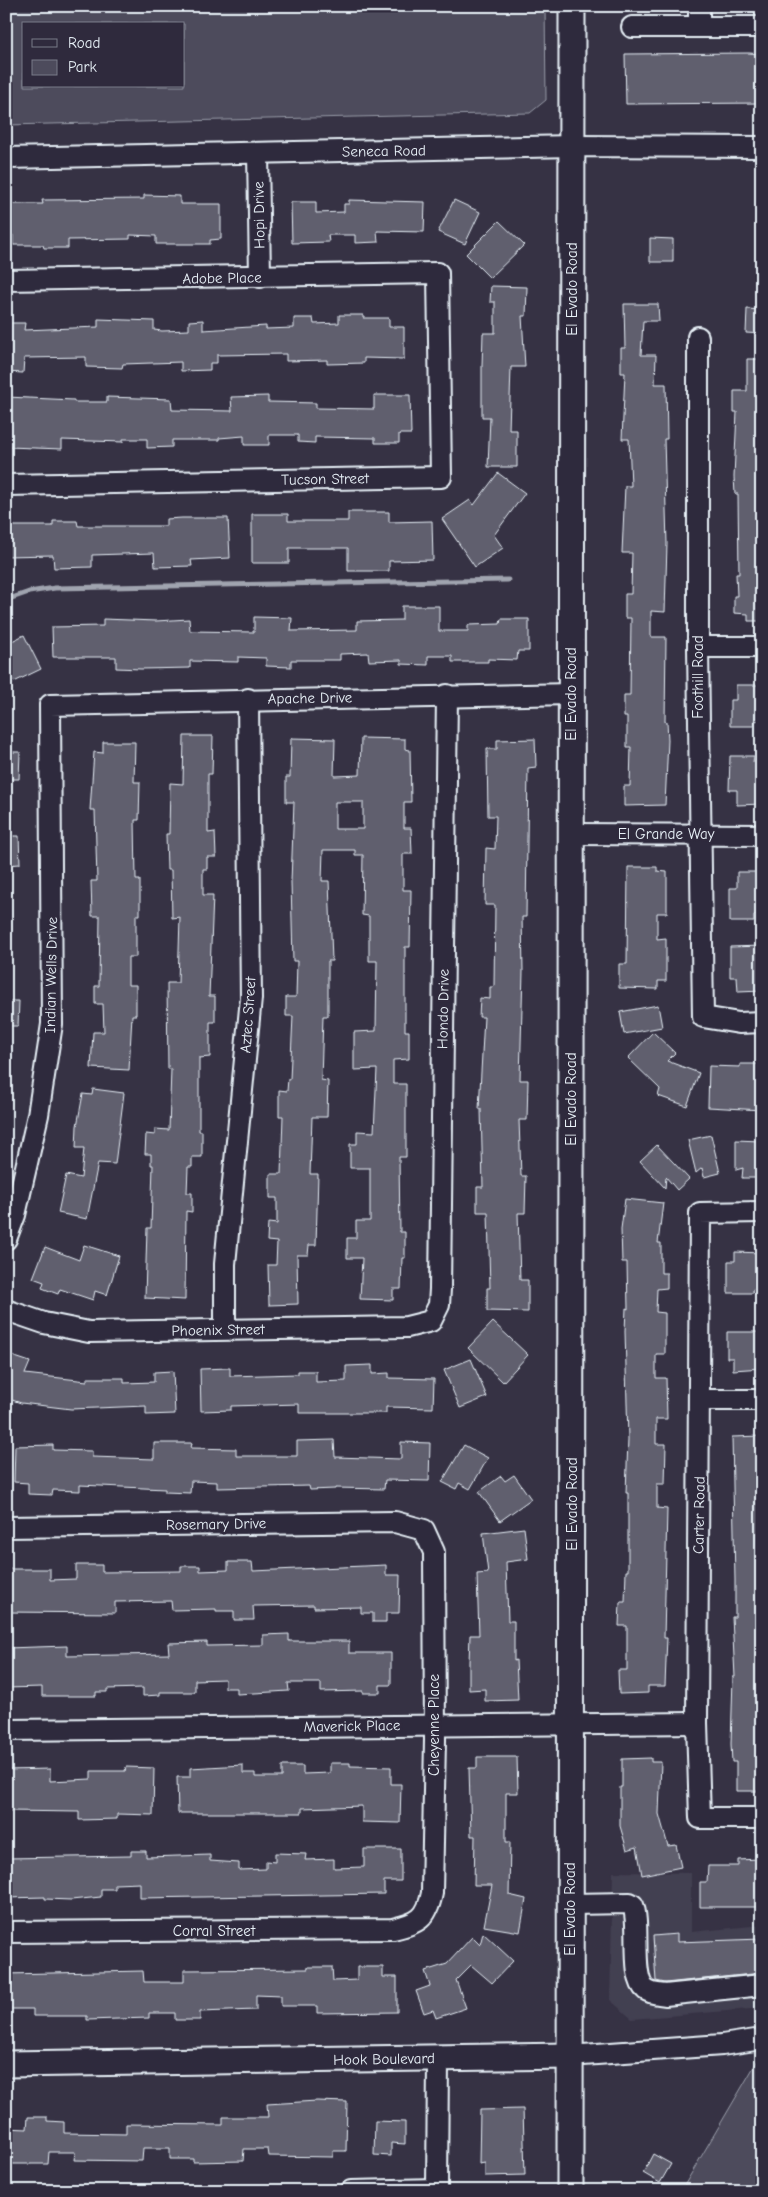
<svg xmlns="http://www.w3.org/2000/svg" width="768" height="2197" viewBox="0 0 768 2197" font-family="'Comic Neue',sans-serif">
<rect width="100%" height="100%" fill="#363244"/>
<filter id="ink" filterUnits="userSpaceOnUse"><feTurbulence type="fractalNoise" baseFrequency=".02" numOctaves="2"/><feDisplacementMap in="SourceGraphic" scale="10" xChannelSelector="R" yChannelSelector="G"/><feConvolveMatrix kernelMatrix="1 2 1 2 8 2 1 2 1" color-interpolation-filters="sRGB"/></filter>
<g filter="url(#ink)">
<!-- built -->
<polygon fill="#433f51" points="613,1872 691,1873 691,1932 762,1925 762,2008 632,2019 610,2000"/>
<!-- green -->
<g fill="#4d4b5c" stroke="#9a9eaa" fill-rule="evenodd">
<path d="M 6,6 L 545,6 L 546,100 L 530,113 L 6,125 ZM 24,24 L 184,24 L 184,86 L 24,86 Z"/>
<polygon points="762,2053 762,2191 681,2191"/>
</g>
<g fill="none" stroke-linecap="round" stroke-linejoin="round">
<!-- stream -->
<polyline stroke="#a0a4af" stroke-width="5" points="6,600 29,592 55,588 508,580"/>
</g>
<!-- building -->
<g fill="#605e6e" stroke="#e8f1f8" fill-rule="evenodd">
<polygon points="749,53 762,54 762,103 626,104 625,54"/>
<polygon points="144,195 180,196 180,204 221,204 221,239 210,240 210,244 156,244 156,236 130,235 130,239 68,240 68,248 44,248 43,245 13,245 13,235 6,235 6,204 43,204 42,200 144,199"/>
<polygon points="349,200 425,202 424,232 377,231 378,242 355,243 355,235 328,235 329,242 292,243 291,202 316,202 316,213 344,212 344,204 349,204"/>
<polygon points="454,200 480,212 465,244 438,232"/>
<polygon points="499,221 524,245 490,278 466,254"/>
<polygon points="650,238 673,239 673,262 650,262"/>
<polygon points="491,286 527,287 526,316 522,316 525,367 511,367 509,430 517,430 517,467 488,467 490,417 482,417 482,366 483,333 495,333 495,302 490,302"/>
<polygon points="624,304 658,304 659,321 643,321 641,355 656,355 655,384 666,384 667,439 664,439 667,544 665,612 651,611 651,637 666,637 665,722 667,722 668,740 665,805 624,806 624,786 630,786 631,747 627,747 627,717 624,717 624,695 630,695 631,618 625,618 625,594 631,594 632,553 622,553 625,486 631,486 629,439 622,439 625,373 621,373 621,348 625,348"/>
<polygon points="747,309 762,310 762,334 746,333"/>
<polygon points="339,315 363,315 363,318 389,318 389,327 404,327 404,359 364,358 364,363 327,364 327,360 286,361 286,354 217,355 217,363 210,363 210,370 181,371 181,362 123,364 122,368 86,367 86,357 24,358 23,373 6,372 6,323 25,323 24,330 98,327 98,319 154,321 154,330 162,331 189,330 189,321 203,320 203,330 266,326 266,329 294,328 294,318 313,318 314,324 339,323"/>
<polygon points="747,359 762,359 762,621 748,621 748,614 734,613 734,596 737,596 736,574 739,574 738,494 735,494 734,477 737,412 734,412 734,391 747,391"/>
<polygon points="374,395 410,395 411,434 399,434 399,443 375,443 375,438 315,437 315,443 298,442 298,435 269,435 269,445 244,445 244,436 219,438 219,440 172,440 172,447 147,448 147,439 123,439 123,442 62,440 62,449 8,447 8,440 6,440 6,397 74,400 74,402 107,402 107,397 171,399 172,410 232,411 231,397 268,396 268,402 316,403 316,408 374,409"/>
<polygon points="498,473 525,493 494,535 503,548 475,567 442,519 470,500 474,505"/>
<polygon points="348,512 389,512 389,522 432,521 433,560 389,561 389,571 348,571 348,548 289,548 289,563 252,563 252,514 288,514 288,521 348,521"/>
<polygon points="182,518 228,518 230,558 191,560 192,566 155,567 154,553 92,555 92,567 54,568 53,555 6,556 6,526 53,526 53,521 77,521 78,526 166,526 166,519"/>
<polygon points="402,606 439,606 439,631 468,631 468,625 500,624 501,619 529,619 529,651 518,651 517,660 488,659 488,662 452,662 452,656 428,656 428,665 401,664 401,660 369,661 368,653 340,654 340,660 291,660 291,667 266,666 266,658 238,657 238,662 190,661 190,668 141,669 116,668 116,657 53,657 52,627 103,626 103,619 156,621 189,619 190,631 254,632 254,617 292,618 291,631 357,630 357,621 402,620"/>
<polygon points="24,635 41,669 14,682 6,667 6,644"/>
<polygon points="736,685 762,685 762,720 754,721 754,726 730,726 730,700 736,700"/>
<polygon points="184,736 213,736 212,774 208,774 208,833 215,832 216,857 207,857 207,869 203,869 203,895 213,895 209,996 215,996 215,1022 210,1022 210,1057 199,1058 199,1131 202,1131 202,1157 192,1157 192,1167 188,1167 187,1193 192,1193 192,1212 186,1211 185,1300 145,1298 147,1228 151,1228 153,1165 151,1165 151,1154 145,1154 146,1134 155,1135 155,1129 169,1130 171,1069 168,1069 167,983 178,983 180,917 172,918 171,870 167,870 166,834 169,834 170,783 183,784"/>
<path d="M 291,738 L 335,739 L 334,776 L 360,775 L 361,738 L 405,739 L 405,749 L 410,750 L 411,802 L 404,802 L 404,828 L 411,828 L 412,854 L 403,854 L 403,890 L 411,890 L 410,947 L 405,947 L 405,1031 L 409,1031 L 409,1059 L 393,1060 L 393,1084 L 406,1084 L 406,1157 L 399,1157 L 400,1232 L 405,1232 L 405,1258 L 402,1258 L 401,1289 L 393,1289 L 393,1300 L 360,1299 L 362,1258 L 347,1258 L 347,1238 L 356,1238 L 356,1221 L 370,1221 L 370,1168 L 350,1168 L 350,1144 L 357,1144 L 357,1131 L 374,1132 L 377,1069 L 354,1070 L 354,1032 L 376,1031 L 377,961 L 369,961 L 369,916 L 362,915 L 363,855 L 355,855 L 355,850 L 323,850 L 322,881 L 329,881 L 332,961 L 328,961 L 328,1016 L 323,1016 L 321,1080 L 328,1081 L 327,1117 L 312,1117 L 310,1174 L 318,1174 L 316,1245 L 309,1245 L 308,1255 L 297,1255 L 298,1304 L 269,1305 L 268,1265 L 276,1265 L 277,1242 L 267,1241 L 268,1223 L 277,1224 L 277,1198 L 270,1198 L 270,1174 L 281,1174 L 283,1116 L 279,1116 L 279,1090 L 287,1091 L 288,1079 L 290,1079 L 293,1016 L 286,1016 L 286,997 L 296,997 L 297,961 L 293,961 L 291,882 L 294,802 L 286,802 L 286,777 L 290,777 ZM 335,802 L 363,802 L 363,829 L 335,829 Z"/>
<polygon points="535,739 536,767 528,768 526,917 522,917 523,971 520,1080 528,1080 527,1120 519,1120 521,1176 526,1176 525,1213 518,1213 520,1280 528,1280 528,1312 487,1311 487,1288 490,1288 488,1212 477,1212 477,1187 483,1187 481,1109 479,1109 484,1017 479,1017 480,998 490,999 490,987 494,987 495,905 485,905 486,848 495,849 496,816 488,816 487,749 497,749 497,740"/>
<polygon points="103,742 135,742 134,782 140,782 139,820 135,820 136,880 140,880 140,915 136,915 136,957 128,957 128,985 136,985 136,1015 132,1015 129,1070 91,1068 93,1032 104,1032 103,1004 95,1004 95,986 99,986 100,916 92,916 91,881 97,881 95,810 90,810 94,752 103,753"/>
<polygon points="6,752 20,752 19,779 6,779"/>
<polygon points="730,756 754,756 753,762 762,762 762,804 737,805 737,790 729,790"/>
<polygon points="6,836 19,836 20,864 6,865"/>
<polygon points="628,867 657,867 657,871 667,872 667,913 657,913 657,939 666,938 666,981 658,981 658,989 619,988 619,964 627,964"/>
<polygon points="737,872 762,872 762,915 754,915 754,922 730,922 730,888 737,888"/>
<polygon points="762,946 762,991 738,992 737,977 730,977 730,947"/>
<polygon points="6,1001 19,1001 18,1026 6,1026"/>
<polygon points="658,1005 662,1027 624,1034 620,1012"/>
<polygon points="653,1032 675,1053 667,1061 699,1073 687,1106 658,1096 660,1089 628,1058"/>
<polygon points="740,1064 762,1064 762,1110 708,1107 709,1066 740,1067"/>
<polygon points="93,1089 124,1093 115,1164 98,1163 87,1219 58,1213 66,1175 81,1178 84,1148 76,1148 77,1126 83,1094 92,1095"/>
<polygon points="711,1135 720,1173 704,1177 702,1168 696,1173 688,1140"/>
<polygon points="736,1140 760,1141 759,1178 742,1178 743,1168 736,1170"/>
<polygon points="657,1145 689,1179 677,1190 666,1177 665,1188 640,1161"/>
<polygon points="625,1199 663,1203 658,1243 661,1243 661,1273 667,1273 667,1288 657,1289 656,1312 665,1313 665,1354 656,1354 656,1378 666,1378 667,1419 656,1419 656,1444 666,1444 665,1484 657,1484 657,1508 667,1509 664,1638 667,1638 666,1660 665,1686 648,1686 648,1693 619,1694 618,1670 627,1670 627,1626 619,1626 620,1602 625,1602 626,1571 628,1571 628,1493 626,1493 628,1439 625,1331 626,1308 628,1309 627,1262 622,1262 621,1229"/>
<polygon points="84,1245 119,1256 107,1295 95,1291 93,1300 60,1289 58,1294 42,1288 44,1282 33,1278 45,1247 79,1260"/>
<polygon points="735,1252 762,1253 762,1289 753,1289 753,1293 728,1293 728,1261 735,1261"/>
<polygon points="493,1322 528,1355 503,1382 468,1348"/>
<polygon points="727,1332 762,1332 762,1368 733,1370 733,1358 727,1358"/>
<polygon points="6,1354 30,1362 25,1374 87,1381 87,1378 124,1378 124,1383 154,1382 154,1372 173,1371 175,1414 146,1415 146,1406 71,1409 21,1403 6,1398"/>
<polygon points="471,1359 487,1397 460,1408 444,1370"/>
<polygon points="372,1365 372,1374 389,1373 389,1378 434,1379 433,1408 386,1407 386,1413 299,1413 299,1404 231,1406 231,1410 201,1411 200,1369 230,1368 230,1376 298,1374 298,1371 316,1371 316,1382 346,1381 346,1366"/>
<polygon points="762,1436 762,1791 736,1791 736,1762 732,1762 731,1744 733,1677 735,1677 732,1617 735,1617 735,1580 732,1437"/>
<polygon points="334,1440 335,1457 401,1459 401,1442 430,1443 429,1481 385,1480 384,1489 335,1488 335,1489 310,1490 309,1486 217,1488 217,1482 191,1481 190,1493 165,1492 165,1489 80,1485 80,1491 53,1490 52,1495 28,1494 28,1483 14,1482 15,1446 53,1445 53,1450 92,1451 92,1457 154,1459 154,1443 192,1443 191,1448 236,1449 236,1456 297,1456 297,1441"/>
<polygon points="464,1445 488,1458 470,1489 459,1483 456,1489 442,1482"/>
<polygon points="514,1475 531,1499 500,1521 479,1492 501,1476 505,1481"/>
<polygon points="524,1528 528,1559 506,1562 508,1621 514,1621 514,1661 516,1660 518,1700 485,1701 485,1689 469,1690 469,1662 470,1635 479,1635 477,1574 488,1573 483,1533"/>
<polygon points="228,1562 252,1562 253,1571 386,1565 386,1575 400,1575 399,1613 386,1613 386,1622 373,1622 373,1613 361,1613 361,1607 314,1608 314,1605 253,1606 254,1620 234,1620 234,1611 216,1611 216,1609 172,1610 171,1601 115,1602 115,1613 6,1612 6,1569 50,1569 50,1580 76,1579 76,1565 102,1565 102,1572 181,1571 181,1566 200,1566 200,1571 228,1570"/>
<polygon points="289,1634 289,1641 349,1641 349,1653 391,1653 391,1685 380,1685 380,1693 363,1693 363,1691 321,1692 321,1683 288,1683 289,1691 237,1694 237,1688 225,1688 225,1679 195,1680 195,1692 160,1692 160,1695 143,1696 143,1688 107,1689 107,1692 96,1692 96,1696 42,1696 42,1687 6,1688 6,1648 67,1646 67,1656 169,1654 168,1643 207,1642 207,1646 263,1645 263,1635"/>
<polygon points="477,1757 517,1757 518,1793 506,1793 506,1842 510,1842 509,1895 526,1899 520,1932 484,1926 492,1885 474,1885 475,1836 471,1836 469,1768 477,1768"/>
<polygon points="651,1758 651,1762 661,1762 659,1814 668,1846 676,1845 681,1867 642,1875 637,1847 627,1850 620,1826 620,1787 622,1787 622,1759"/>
<polygon points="330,1763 350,1763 350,1766 391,1767 391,1784 401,1784 400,1823 362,1822 362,1806 302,1808 302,1813 178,1813 177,1777 190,1777 190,1768 243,1765 243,1773 255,1773 255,1777 282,1777 282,1766 303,1766 303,1774 330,1773"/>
<polygon points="126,1767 154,1768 153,1815 117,1814 117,1819 79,1820 79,1812 6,1811 6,1770 50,1769 50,1781 91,1779 91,1771 125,1771"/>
<polygon points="364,1849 401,1849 401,1881 384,1881 384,1894 140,1898 140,1883 115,1884 115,1889 101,1889 101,1897 71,1900 45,1899 45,1897 6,1898 6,1858 131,1856 131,1851 146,1851 146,1857 210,1855 210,1861 239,1863 239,1870 266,1869 266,1861 275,1862 275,1853 306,1854 305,1860 334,1859 334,1868 364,1867"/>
<polygon points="759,1859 759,1907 700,1907 700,1882 707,1882 708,1866 738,1866 738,1860"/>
<polygon points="483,1933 513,1961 492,1983 471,1965 456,1980 466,2008 436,2018 433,2010 424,2013 416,1991 430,1986 425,1971 447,1964 472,1937 480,1945"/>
<polygon points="677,1934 677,1942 762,1939 762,1973 665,1983 656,1981 653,1936"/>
<polygon points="308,1967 332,1967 333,1981 357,1980 357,1967 383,1967 383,1977 397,1977 397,2012 317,2013 317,2006 281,2006 281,1996 256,1995 256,2010 200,2012 200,2020 175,2020 175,2013 149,2013 149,2018 87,2020 87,2016 33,2016 33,2009 6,2009 6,1974 143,1971 144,1982 184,1982 184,1970 308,1969"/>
<polygon points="317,2101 347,2102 346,2151 333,2151 333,2157 269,2156 268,2149 244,2149 243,2161 193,2162 193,2159 170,2159 170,2148 143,2148 142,2161 74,2160 75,2152 49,2152 48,2164 6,2164 6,2128 27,2129 28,2117 47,2117 47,2121 64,2122 64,2133 126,2134 126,2124 223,2125 223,2117 268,2117 267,2104"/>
<polygon points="523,2109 525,2175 485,2176 485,2163 479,2164 480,2110"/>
<polygon points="375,2121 405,2122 405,2144 391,2143 391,2156 374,2155"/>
<polygon points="653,2154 671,2164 660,2183 643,2173"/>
</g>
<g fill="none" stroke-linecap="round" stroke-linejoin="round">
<!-- minor casing -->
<g stroke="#e8f1f8" stroke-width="24">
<g id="minor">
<polyline points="699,6 699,27"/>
<polyline points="632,27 762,27"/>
<polyline points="258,153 260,277"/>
<polyline points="6,158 573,146 762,147"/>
<polyline points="6,280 438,273 441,477 6,485"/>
<polyline points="698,337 698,647 703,1017 739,1023 762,1022"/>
<polyline points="698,647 762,647"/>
<polyline points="571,834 762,835"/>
<polyline points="762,1212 700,1213 697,1723 700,1818 762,1818"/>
<polyline points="6,1239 15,1215 38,1115 52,1024 50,705 571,694"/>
<polyline points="6,1310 44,1323 89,1332 407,1327 431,1321 439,1305 440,1289 447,695"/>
<polyline points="225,1329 225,1264 251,998 248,699"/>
<polyline points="700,1400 762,1400"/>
<path d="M 6,1527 L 395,1522 L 424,1530 L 434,1552 L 435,1740 L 432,1893 C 427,1919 418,1923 393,1929 L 6,1932"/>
<polyline points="6,1730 697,1723"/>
<path d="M 571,1904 L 630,1903 L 633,1905 C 641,1925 630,1977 646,1990 C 652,1994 659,1994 665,1995 L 762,1985"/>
<polyline points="569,2056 722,2045 762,2039"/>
<polyline points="351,2191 437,2189"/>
<polyline points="437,2191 438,2059"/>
</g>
</g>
<!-- major casing -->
<g stroke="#e8f1f8" stroke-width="29">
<g id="major">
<polyline points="6,2064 569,2056"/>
<polyline points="570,2191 572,6"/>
</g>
</g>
<!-- minor -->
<use href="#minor" stroke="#2f2a3d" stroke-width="20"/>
<!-- major -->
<use href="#major" stroke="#2f2a3d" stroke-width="25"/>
</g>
</g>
<g text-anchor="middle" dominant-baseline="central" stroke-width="5" stroke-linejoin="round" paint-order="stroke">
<!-- street labels -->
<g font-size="15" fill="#e8f1f8" stroke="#2f2a3d">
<text transform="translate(384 151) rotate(-1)">Seneca Road</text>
<text transform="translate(259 215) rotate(-91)">Hopi Drive</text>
<text transform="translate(222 278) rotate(-1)">Adobe Place</text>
<text transform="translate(572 289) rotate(-90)">El Evado Road</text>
<text transform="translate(325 479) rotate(-1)">Tucson Street</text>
<text transform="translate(698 677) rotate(-90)">Foothill Road</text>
<text transform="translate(571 694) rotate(-90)">El Evado Road</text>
<text transform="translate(310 698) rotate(-1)">Apache Drive</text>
<text x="666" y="834">El Grande Way</text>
<text transform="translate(51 975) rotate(-89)">Indian Wells Drive</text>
<text transform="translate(443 1009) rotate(-89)">Hondo Drive</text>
<text transform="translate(248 1015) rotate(-86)">Aztec Street</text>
<text transform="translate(571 1099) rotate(-90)">El Evado Road</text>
<text transform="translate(218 1330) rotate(-1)">Phoenix Street</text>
<text transform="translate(572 1504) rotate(-90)">El Evado Road</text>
<text transform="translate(699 1515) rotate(-89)">Carter Road</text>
<text transform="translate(216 1524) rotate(-1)">Rosemary Drive</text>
<text transform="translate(434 1725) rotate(-90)">Cheyenne Place</text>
<text transform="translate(352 1726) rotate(-1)">Maverick Place</text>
<text transform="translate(570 1909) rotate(-90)">El Evado Road</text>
<text x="214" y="1931">Corral Street</text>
<text transform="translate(384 2059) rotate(-1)">Hook Boulevard</text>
</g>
</g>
<!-- margin -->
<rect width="768" height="2197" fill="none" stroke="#2f2a3d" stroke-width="25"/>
<rect x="12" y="12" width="743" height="2172" fill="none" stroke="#e8f1f8" stroke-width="2" filter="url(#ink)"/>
<!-- legend -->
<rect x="22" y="22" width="162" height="65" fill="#2f2a3d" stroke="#797a88"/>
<rect x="32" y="39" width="25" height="8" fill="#2f2a3d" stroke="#797a88"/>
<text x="68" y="48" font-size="15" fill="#e8f1f8">Road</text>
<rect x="32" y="60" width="25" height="15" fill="#4d4b5c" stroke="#797a88"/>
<text x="68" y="72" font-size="15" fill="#e8f1f8">Park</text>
</svg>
